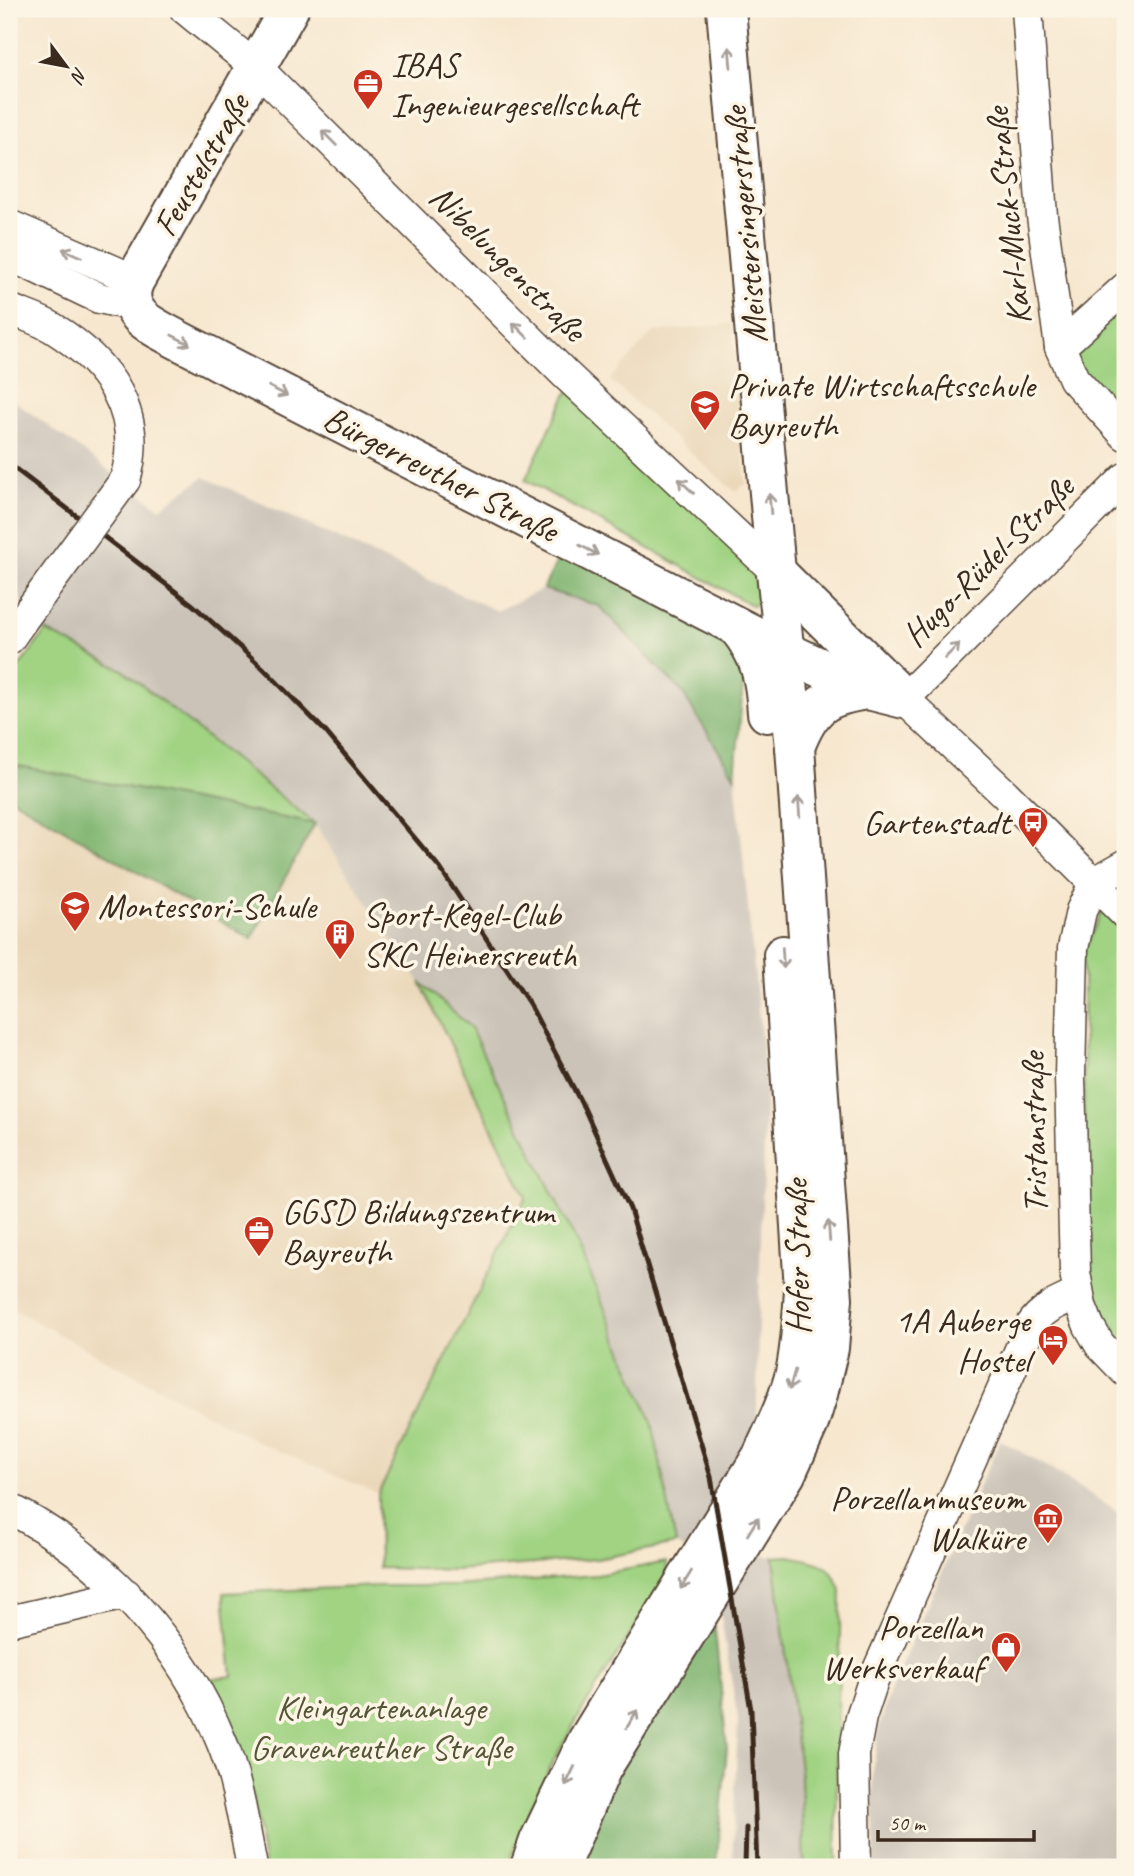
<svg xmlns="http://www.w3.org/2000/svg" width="1134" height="1876" viewBox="0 0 1134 1876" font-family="Caveat,sans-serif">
<rect width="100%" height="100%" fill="#fcf5e5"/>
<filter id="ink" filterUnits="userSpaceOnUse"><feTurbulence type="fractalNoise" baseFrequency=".0143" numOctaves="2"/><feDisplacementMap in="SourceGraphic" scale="14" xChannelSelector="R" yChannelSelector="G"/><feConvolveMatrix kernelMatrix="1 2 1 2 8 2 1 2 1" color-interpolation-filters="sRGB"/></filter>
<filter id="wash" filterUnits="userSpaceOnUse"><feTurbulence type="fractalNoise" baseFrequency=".00686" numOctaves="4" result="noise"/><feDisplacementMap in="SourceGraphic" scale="28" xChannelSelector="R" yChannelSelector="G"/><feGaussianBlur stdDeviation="1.57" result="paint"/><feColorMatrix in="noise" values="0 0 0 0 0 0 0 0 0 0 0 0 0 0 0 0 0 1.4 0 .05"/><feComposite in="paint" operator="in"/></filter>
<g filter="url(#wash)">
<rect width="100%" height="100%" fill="#f7e7cf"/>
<!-- built -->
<g fill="#ebd8ba">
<polygon points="732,324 746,484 736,491 727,485 610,380 653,332"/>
<polygon points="9,797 251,939 315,824 420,982 526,1197 378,1494 258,1442 9,1307"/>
</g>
<!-- industrial -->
<g fill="#cbc3b8">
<polygon points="9,397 160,508 204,477 497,611 543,589 599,606 682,692 735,777 766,1088 758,1322 755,1554 774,1557 801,1778 804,1867 732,1867 738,1720 713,1569 676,1544 652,1422 578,1245 470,1027 420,982 315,824 123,670 46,631 19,598 9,595"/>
<polygon points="1000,1440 1053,1470 1125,1517 1125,1867 875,1867 873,1772 879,1727 893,1684"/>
</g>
<!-- green -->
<g fill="#a1d383" stroke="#6e7e50" stroke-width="2">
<polygon points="1125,289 1125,435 1066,363"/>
<polygon points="568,391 773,576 753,606 525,480"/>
<polygon points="46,631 123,670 315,824 9,764 9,680"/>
<polygon points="1103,909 1125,932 1125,1348 1100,1308 1085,1266 1083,953"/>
<polygon points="420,982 470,1027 578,1245 652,1422 676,1544 597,1559 456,1570 379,1568 378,1494 526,1197"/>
<path d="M 789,1556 C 817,1562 830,1561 841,1590 C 839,1683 835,1775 837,1867 L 804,1867 L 801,1778 L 774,1557 Z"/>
<path d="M 667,1562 L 666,1579 C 608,1670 541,1762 509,1867 L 265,1867 L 254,1804 L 237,1738 L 207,1679 L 232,1676 L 224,1593 L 380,1586 L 455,1586 L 597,1575 Z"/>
</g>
<!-- forest -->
<g fill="#80b571" stroke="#5e7048" stroke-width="2">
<polygon points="564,548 718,626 744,673 735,777 682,692 599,606 543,589"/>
<polygon points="9,764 315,824 251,939 9,797"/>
<polygon points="714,1621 727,1748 716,1867 576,1867 618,1768"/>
</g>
</g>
<g filter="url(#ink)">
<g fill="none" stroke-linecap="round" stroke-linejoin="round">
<!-- minor casing -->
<g stroke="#574639" stroke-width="33">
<g id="minor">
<polyline points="185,9 257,68 565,374 776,572"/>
<polyline points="1027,9 1042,216 1060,347 1074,379 1125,435"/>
<polyline points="9,225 135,280"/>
<polyline points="9,255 99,298 134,306"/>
<path d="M 9,309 C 23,315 40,320 53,328 C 108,362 145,414 125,480"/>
<polyline points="1060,347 1125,288"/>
<polyline points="1125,478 904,699 1005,794 1125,914"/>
<polyline points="9,639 21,622"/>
<polyline points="1095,882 1081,911 1073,948 1070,1077 1075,1272 1081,1306 1089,1326 1100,1345 1125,1371"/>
<polyline points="1095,882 1125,865"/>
<path d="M 9,1508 C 105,1558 182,1643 222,1743 C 238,1782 244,1826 252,1867"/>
<polyline points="9,1621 126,1594"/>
<path d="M 856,1867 L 854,1754 L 861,1717 L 873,1681 L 1030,1327 C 1041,1309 1059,1302 1078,1294"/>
</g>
</g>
<!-- major casing -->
<g stroke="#574639" stroke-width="42">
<g id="major">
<path d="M 289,9 L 135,280 C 129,292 130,306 140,316 C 150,328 201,351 217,360 L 785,651 L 868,690 L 904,699"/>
<polyline points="776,572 899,694"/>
<path d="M 738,628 C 760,655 765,678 767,713"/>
<path d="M 795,747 C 811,705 825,696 868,690"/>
<path d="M 530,1867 L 539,1841 L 587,1741 L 762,1456 C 774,1429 788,1402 795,1373 C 801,1346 802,1318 804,1290 L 783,955"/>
<polyline points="559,1867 602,1768 786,1474 809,1423 818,1394 829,1348 833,1299 795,747 776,572 726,9"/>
</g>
</g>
<!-- minor -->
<use href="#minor" stroke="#fff" stroke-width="30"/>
<!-- major -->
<use href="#major" stroke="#fff" stroke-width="38"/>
<!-- rail -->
<g stroke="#3b2a1e" stroke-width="5">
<polyline points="9,464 193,605 263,668 325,731 440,868 530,1005 584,1108 630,1209 711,1477 751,1710 757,1867"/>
<polyline points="745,1867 746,1828"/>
</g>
<!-- minor-bridge casing -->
<g stroke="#574639" stroke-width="33" stroke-linecap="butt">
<polyline id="minor-bridge" points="21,622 125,480"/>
</g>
<!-- minor-bridge -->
<use href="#minor-bridge" stroke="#fff" stroke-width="30"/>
</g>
<!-- one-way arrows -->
<defs><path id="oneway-shaft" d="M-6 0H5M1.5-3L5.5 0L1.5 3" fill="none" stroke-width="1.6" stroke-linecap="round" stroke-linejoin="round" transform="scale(1.75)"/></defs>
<g stroke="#a79f9a">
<use href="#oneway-shaft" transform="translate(730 57) rotate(-95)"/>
<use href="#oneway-shaft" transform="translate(329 138) rotate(-135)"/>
<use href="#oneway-shaft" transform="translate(72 253) rotate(-156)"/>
<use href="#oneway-shaft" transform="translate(520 330) rotate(-135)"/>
<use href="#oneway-shaft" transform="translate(181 340) rotate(28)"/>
<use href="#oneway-shaft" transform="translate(278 391) rotate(27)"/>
<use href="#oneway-shaft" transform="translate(686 486) rotate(-137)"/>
<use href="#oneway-shaft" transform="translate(770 504) rotate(-95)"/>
<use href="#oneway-shaft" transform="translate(589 550) rotate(27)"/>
<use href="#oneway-shaft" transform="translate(952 651) rotate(-45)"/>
<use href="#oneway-shaft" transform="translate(799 807) rotate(-94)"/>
<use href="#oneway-shaft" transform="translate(783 958) rotate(86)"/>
<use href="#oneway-shaft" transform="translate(829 1231) rotate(-94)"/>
<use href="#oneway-shaft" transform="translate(792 1380) rotate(106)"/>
<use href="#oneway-shaft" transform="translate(753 1526) rotate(-58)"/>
<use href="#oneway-shaft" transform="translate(686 1580) rotate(122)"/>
<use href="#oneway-shaft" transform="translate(632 1719) rotate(-59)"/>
<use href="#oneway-shaft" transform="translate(570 1776) rotate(116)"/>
</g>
</g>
<!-- icons -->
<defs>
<g id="office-pin" transform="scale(1.575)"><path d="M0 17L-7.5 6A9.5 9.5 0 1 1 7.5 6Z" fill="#c8321e" stroke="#fcf5e5"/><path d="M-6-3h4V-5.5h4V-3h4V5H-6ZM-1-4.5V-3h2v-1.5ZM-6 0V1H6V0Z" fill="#fff"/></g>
<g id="school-pin" transform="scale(1.575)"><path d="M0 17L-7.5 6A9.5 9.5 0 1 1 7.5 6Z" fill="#c8321e" stroke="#fcf5e5"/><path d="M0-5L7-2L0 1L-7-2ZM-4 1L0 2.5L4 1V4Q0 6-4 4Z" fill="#fff"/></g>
<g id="bus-pin" transform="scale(1.575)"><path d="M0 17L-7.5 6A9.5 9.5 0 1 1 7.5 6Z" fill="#c8321e" stroke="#fcf5e5"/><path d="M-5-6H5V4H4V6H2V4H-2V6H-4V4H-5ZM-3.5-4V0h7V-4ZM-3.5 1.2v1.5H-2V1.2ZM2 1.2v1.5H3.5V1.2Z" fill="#fff"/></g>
<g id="building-pin" transform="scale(1.575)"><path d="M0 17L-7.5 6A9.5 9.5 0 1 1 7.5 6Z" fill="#c8321e" stroke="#fcf5e5"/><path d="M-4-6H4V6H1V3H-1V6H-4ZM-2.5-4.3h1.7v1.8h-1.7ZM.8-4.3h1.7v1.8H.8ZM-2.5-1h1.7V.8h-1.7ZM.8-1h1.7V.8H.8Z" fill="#fff"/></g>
<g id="hotel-pin" transform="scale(1.575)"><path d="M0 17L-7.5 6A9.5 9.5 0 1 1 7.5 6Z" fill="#c8321e" stroke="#fcf5e5"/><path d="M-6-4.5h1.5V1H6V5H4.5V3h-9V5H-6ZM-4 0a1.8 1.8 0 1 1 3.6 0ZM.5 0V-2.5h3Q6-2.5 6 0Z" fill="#fff"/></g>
<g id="museum-pin" transform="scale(1.575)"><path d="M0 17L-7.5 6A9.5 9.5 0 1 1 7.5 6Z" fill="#c8321e" stroke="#fcf5e5"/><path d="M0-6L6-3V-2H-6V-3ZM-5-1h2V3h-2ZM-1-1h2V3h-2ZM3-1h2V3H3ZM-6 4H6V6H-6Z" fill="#fff"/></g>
<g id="shop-pin" transform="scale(1.575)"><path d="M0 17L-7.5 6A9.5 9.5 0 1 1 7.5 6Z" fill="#c8321e" stroke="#fcf5e5"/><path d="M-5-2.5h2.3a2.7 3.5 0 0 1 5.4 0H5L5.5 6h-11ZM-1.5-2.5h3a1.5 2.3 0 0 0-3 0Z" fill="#fff"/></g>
</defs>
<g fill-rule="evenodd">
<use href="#office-pin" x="368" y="84"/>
<use href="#school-pin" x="705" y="405"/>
<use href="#bus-pin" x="1033" y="822"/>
<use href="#school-pin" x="75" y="906"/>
<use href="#building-pin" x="340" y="934"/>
<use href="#office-pin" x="259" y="1231"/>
<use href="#hotel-pin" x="1053" y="1340"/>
<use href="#museum-pin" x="1048" y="1518"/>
<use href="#shop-pin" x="1006" y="1647"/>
</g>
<g text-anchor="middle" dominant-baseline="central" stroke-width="7" stroke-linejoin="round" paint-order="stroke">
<!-- poi labels -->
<g font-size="35" fill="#3b2a1e" stroke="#fcf5e5" text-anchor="start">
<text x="391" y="64">IBAS<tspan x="391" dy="40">Ingenieurgesellschaft</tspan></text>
<text x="728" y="385">Private Wirtschaftsschule<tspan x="728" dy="40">Bayreuth</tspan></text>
<text x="1010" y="822" text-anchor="end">Gartenstadt</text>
<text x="98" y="906">Montessori-Schule</text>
<text x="363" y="914">Sport-Kegel-Club<tspan x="363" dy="40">SKC Heinersreuth</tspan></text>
<text x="282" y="1211">GGSD Bildungszentrum<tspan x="282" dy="40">Bayreuth</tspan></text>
<text x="1030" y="1320" text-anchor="end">1A Auberge<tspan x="1030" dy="40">Hostel</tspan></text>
<text x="1025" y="1498" text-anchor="end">Porzellanmuseum<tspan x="1025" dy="40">Walküre</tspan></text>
<text x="983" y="1627" text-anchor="end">Porzellan<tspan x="983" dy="40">Werksverkauf</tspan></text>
</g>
<!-- street labels -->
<g font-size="35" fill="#3b2a1e" stroke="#fcf5e5">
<text transform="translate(201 165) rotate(-60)">Feustelstraße</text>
<text transform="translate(1008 216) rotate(-96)">Karl-Muck-Straße</text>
<text transform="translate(745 225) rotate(-95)">Meistersingerstraße</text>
<text transform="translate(508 263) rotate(45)">Nibelungenstraße</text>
<text transform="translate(441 474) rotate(27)">Bürgerreuther Straße</text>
<text transform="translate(988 561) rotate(-45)">Hugo-Rüdel-Straße</text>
<text transform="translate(1034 1133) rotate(-91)">Tristanstraße</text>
<text transform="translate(797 1257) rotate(-91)">Hofer Straße</text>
</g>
<!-- park labels -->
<g font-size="35" fill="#545437" stroke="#fcf5e5">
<text x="381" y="1707">Kleingartenanlage<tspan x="381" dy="40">Gravenreuther Straße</tspan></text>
</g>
</g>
<!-- margin -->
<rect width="1134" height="1876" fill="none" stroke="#fcf5e5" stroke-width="35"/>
<!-- north arrow -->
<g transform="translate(66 66) rotate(122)" stroke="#fcf5e5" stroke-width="5" paint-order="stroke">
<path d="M0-5L12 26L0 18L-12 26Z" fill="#3b2a1e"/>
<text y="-10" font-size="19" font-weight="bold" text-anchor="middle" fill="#3b2a1e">N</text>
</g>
<!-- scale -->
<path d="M878 1830v10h156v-10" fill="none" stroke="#3b2a1e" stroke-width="3.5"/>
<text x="889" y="1830" font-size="21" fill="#3b2a1e" stroke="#fcf5e5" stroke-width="5" paint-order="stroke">50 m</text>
</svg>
